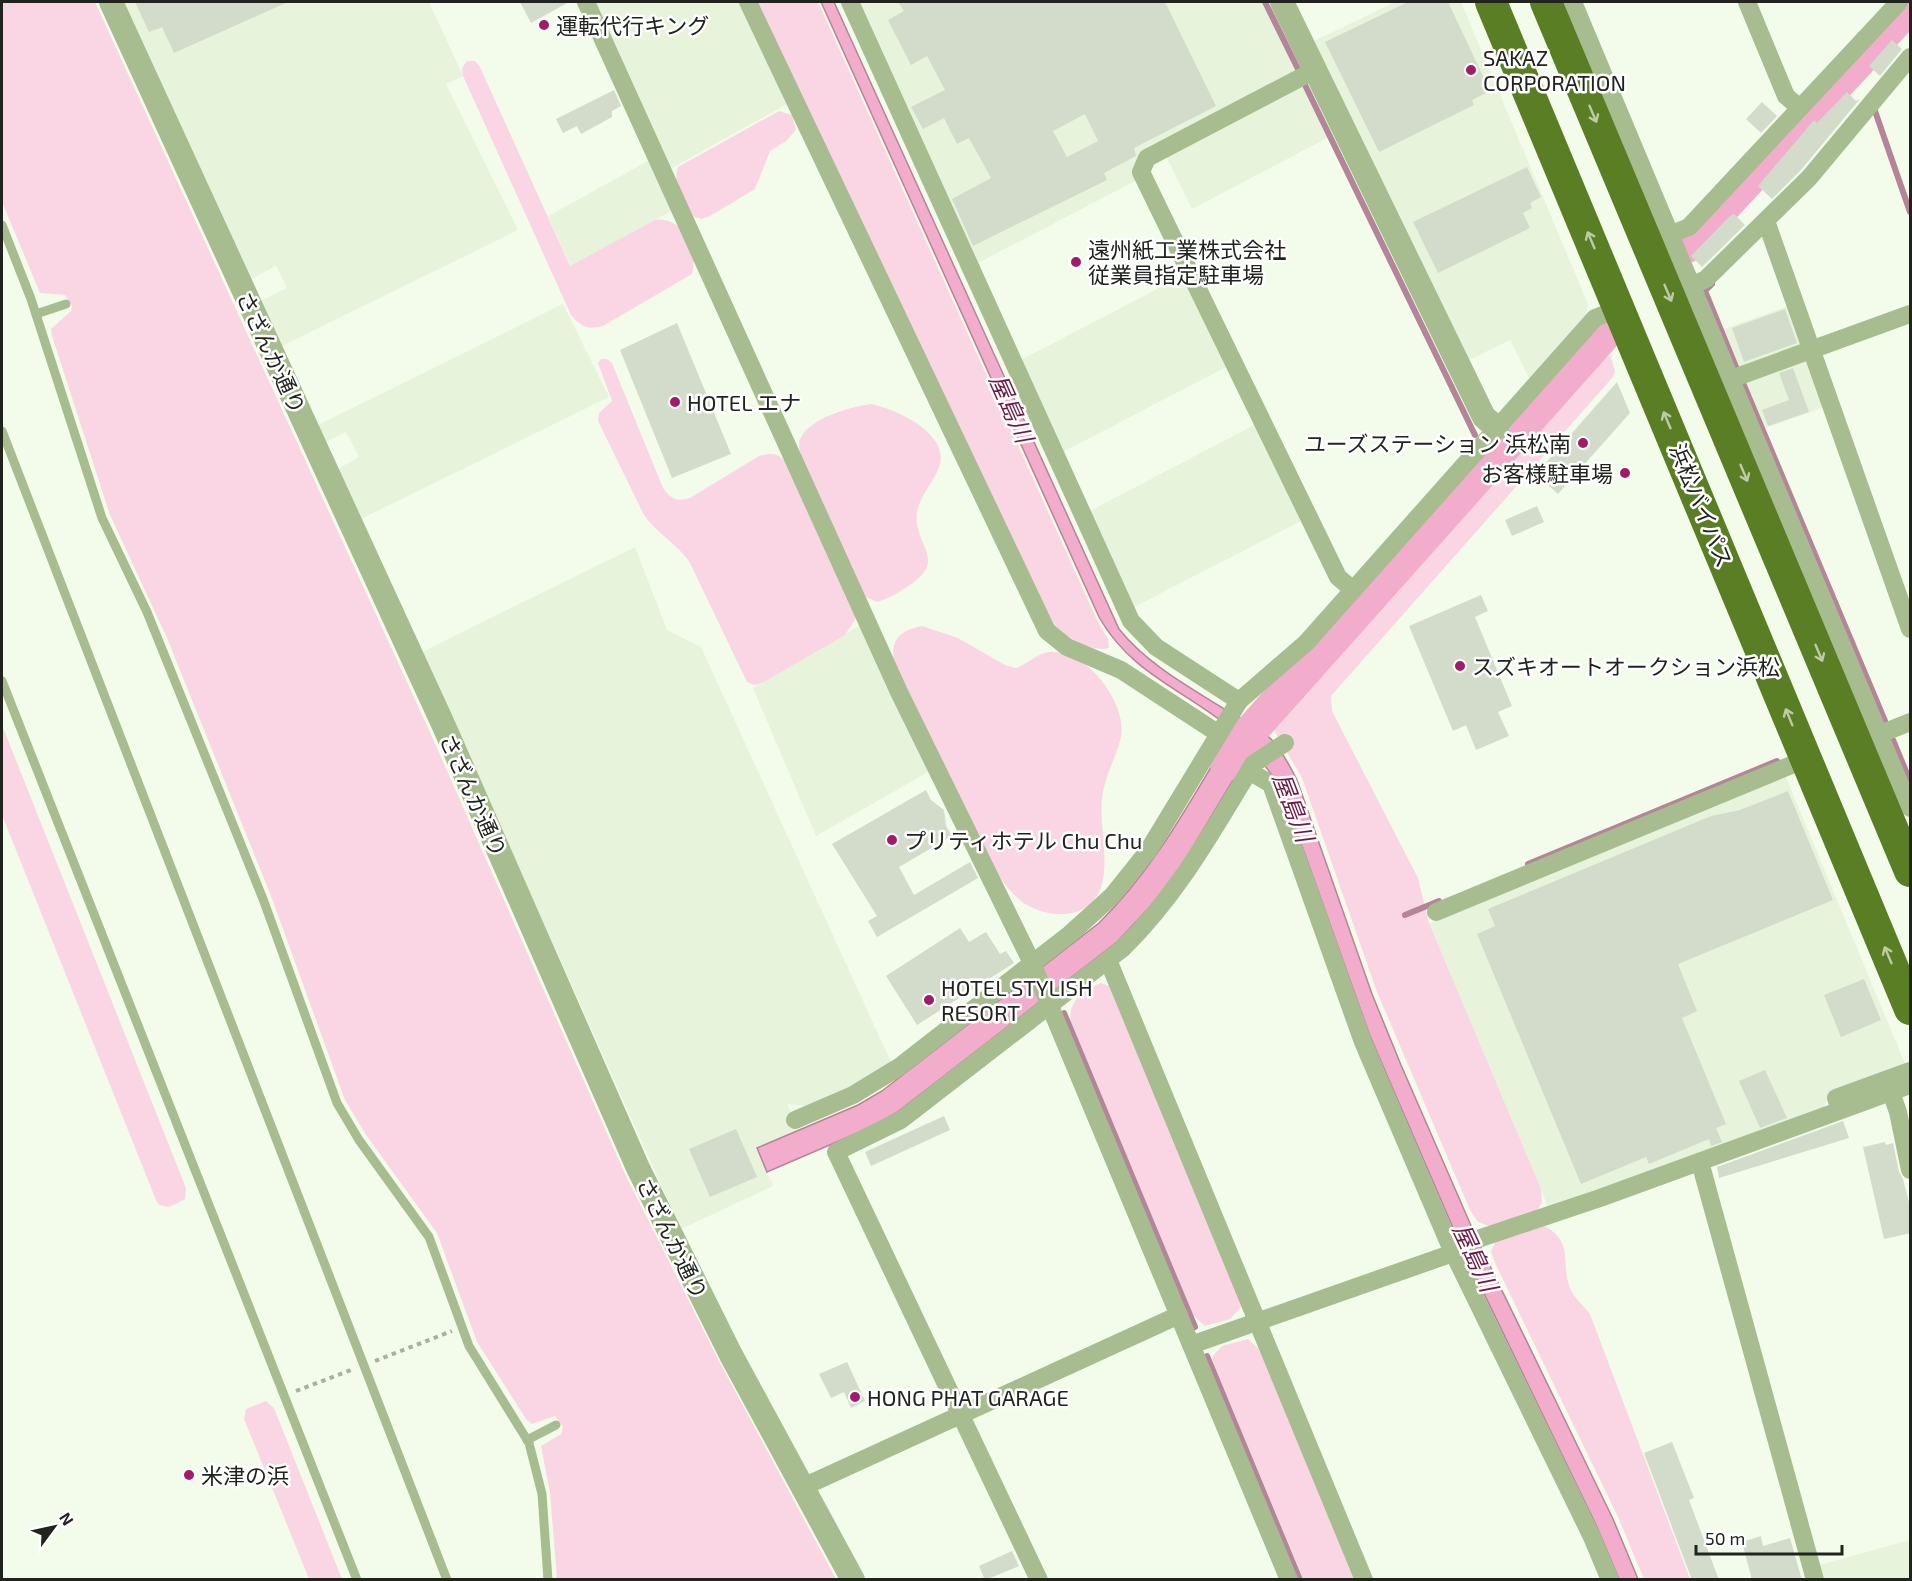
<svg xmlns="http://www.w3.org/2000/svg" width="1912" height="1581" viewBox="0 0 1912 1581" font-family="'Exo 2','Noto Sans JP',sans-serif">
<rect width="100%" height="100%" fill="#f3fcea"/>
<!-- built -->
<g fill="#e7f3da">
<polygon points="123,2 429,2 463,76 446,84 518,230 282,346 261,301 287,288 276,266 251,279"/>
<polygon points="597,2 738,2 787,104 670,169 596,6"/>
<polygon points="858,2 1263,2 1297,71 1139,154 1133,170 1137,180 976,264"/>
<polygon points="1395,2 1461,2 1588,304 1586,317 1530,380 1510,340 1469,360 1314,41"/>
<polygon points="1303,84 1329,137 1192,209 1166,156"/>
<polygon points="650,160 673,210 571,267 548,216"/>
<polygon points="1184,275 1228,366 1061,453 1019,361"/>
<polygon points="563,304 609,397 361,519 338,469 359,457 346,432 325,442 318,425"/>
<polygon points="1788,306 1803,347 1741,370 1724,329"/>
<polygon points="1806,356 1824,407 1766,428 1744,378"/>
<polygon points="1256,424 1303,520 1132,608 1088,512"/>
<polygon points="635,547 667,630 701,647 891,1062 849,1087 806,1106 787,1104 799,1129 757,1148 773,1186 681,1229 422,652"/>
<polygon points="861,625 930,771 816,836 753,688"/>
<polygon points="1785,775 1906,1066 1830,1094 1822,1111 1549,1209 1429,923"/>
<polygon points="1910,1540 1910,1579 1823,1579 1819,1565"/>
</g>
<!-- green -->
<g fill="#fad6e5">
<polygon points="2,2 95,2 429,730 625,1174 719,1361 836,1579 557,1579 550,1493 541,1446 561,1434 563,1427 555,1416 532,1424 526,1419 477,1342 437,1233 366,1135 345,1100 271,896 167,638 110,515 52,336 51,329 71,311 72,306 65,295 40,293 2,202"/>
<path d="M 757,2 L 818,2 L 1096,618 L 1108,639 L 1109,648 C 1090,653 1067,636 1054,626 Z"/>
<path d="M 467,61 L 475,61 L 480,67 L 570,266 L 655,220 C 682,215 699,251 692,274 L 603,326 C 588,330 581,327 571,315 L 463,76 L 462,68 Z"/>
<path d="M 779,111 L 792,115 L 796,130 L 786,141 L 770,151 L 755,189 L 710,216 L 702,219 L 694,217 C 684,203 672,184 678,167 Z"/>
<polygon points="1602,353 1611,358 1615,371 1613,377 1331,696 1332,711 1418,878 1429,923 1541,1189 1542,1202 1537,1211 1489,1226 1478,1222 1470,1210 1377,992 1302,778 1274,730 1279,712 1597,355"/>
<path d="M 601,359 L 607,359 L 612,363 L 663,488 C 671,499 676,502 690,498 L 759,456 C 773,452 779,453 788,465 L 854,608 L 856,618 L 845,635 L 762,683 L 754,685 L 747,682 L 690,563 C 678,544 657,534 644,515 L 598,421 L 599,413 L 612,401 L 598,363 Z"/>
<path d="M 871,404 C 897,409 954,435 938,470 C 932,484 920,496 917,512 C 912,544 949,559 910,585 C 899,592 890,598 877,602 L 866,597 L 859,585 L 801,456 C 800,452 799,446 799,442 C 806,418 851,407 871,404 Z"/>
<path d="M 922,626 L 958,638 L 1005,665 L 1016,668 C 1027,664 1038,653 1049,652 C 1085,647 1128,703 1121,737 C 1116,757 1105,776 1102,798 C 1099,827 1109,856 1102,884 C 1092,919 1054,920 1027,905 C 1013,897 1005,884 996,872 L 894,662 C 890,640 900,630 922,626 Z"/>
<polygon points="2,725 186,1188 185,1199 169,1207 159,1205 156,1200 2,815"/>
<path d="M 1101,983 L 1109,986 L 1240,1298 L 1241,1307 L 1230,1319 L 1205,1326 L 1193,1315 L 1071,1023 C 1067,1002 1083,990 1101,983 Z"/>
<path d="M 1544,1226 C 1575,1242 1560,1263 1570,1288 C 1574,1298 1584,1306 1590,1314 L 1690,1579 L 1644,1579 L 1618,1517 L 1495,1263 L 1491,1251 L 1496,1241 Z"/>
<polygon points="1248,1339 1262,1352 1356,1579 1303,1579 1214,1365 1212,1357 1222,1346"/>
<polygon points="266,1401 274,1408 342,1579 309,1579 244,1419 246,1409"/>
</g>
<!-- water -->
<path fill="#f3adcc" stroke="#b48498" stroke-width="1.5" d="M 821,2 L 834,2 L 1119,629 C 1147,664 1189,687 1226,710 C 1243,720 1259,726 1273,741 C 1283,753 1290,766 1297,780 L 1372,994 L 1401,1065 L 1476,1237 L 1613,1519 L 1638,1579 L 1619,1579 L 1597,1527 L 1460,1244 L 1370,1036 L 1281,787 L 1256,754 L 1248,755 L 1178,872 L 1159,897 L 1117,942 L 896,1113 L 869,1128 L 767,1172 L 757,1148 L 858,1105 L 882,1091 L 1099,923 C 1156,867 1192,798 1233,730 C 1185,690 1131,674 1099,617 Z"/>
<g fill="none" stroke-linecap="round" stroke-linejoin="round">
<!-- stream -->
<g stroke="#b48498" stroke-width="6">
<polyline points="1265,2 1298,69"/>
<polyline points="1305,85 1475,435"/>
<polyline points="1875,111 1910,212"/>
<polyline points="1712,284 1705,291 1736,367"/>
<polyline points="1743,383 1885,721"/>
<polyline points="1486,458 1489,463"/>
<polyline points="1893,740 1910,781"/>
<polyline points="1528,864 1777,761"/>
<polyline points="1405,915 1439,901"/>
<polyline points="1064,1013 1195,1327"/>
<polyline points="1207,1356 1300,1580"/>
</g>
<!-- river -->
<g stroke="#f3adcc" stroke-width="34">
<polyline points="1687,246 1910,6"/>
<polyline points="1227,764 1250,732 1602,337"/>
</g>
</g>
<!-- building -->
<g fill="#d3dcca" fill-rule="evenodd">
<polygon points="135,2 288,2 174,53 162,27 149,32"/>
<polygon points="520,2 569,2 531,23"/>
<path d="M 898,2 L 1165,2 L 1216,106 L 1134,148 L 1136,156 L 1104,173 L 1107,180 L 973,246 L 952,199 L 991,178 L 969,138 L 957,144 L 944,118 L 923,129 L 911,107 L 945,90 L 927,56 L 911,65 L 888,20 L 904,11 ZM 1085,114 L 1098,141 L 1067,157 L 1053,131 Z"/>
<polygon points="1408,2 1448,2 1490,91 1472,100 1474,105 1379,152 1325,42"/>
<polygon points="1892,40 1902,49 1880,76 1869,66"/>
<polygon points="614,90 621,106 612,111 612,117 581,134 577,126 563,133 556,119"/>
<polygon points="1847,92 1856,101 1860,99 1801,170 1772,199 1758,186 1814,120 1817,123"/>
<polygon points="1762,102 1777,116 1761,133 1746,119"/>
<polygon points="1527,167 1541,197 1530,203 1532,208 1523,213 1530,228 1438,273 1413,222"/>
<polygon points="1734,214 1745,225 1702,267 1691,256 1730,216"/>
<polygon points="1785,309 1797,343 1744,362 1732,328"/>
<polygon points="677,323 731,454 672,478 620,350"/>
<polygon points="1793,368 1809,412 1768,426 1762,410 1789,400 1779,373"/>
<polygon points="1617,382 1630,413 1558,494 1536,474"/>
<polygon points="1537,506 1544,522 1512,536 1505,520"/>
<polygon points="1481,595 1488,611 1475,617 1512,706 1498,712 1509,736 1476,750 1466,725 1453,731 1409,626"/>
<polygon points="926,790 931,800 944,810 946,826 952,836 899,867 914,895 970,862 978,878 877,937 868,921 877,916 832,844"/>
<polygon points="1788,791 1833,900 1678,964 1697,1011 1682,1018 1726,1124 1716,1128 1722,1142 1711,1146 1709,1139 1649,1164 1646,1157 1581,1184 1477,934 1495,926 1488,909 1711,816 1740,810"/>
<polygon points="960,928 969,942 986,932 1000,954 1006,951 1014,963 917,1025 886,976"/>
<polygon points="1864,979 1881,1020 1841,1037 1824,995"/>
<polygon points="1765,1070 1787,1118 1760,1128 1739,1081"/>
<polygon points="944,1116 950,1130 871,1166 865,1152"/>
<polygon points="1843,1121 1849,1138 1719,1178 1717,1167"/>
<polygon points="736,1129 757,1177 710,1197 689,1149"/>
<polygon points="1885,1142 1886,1145 1893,1143 1899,1172 1903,1179 1911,1210 1911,1233 1884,1239 1863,1147"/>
<polygon points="847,1362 865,1401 851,1408 844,1392 831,1398 819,1374"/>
<polygon points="1672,1442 1694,1498 1689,1500 1719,1580 1692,1580 1644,1453"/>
<polygon points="1761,1536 1763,1546 1790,1538 1802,1580 1752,1580 1742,1542"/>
<polygon points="1012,1551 1019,1566 985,1580 979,1566"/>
</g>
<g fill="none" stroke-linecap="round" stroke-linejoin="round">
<!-- path -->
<g stroke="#a9b0a2" stroke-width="4" stroke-dasharray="4.5 4.5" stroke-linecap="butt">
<polyline points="375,1361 452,1331"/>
<polyline points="296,1391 351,1370"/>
</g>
<!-- service -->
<g stroke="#a7bd8f" stroke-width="9">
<polyline points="2,225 31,299 102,518 147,612 263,899 337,1103 359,1140 429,1237 469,1346 529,1443 542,1494 548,1580"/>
<polyline points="36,314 66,304"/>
<polyline points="2,431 447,1580"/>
<polyline points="2,681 357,1580"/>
<polyline points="527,1440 556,1425"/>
</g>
<!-- minor -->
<g stroke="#a7bd8f" stroke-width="18">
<polyline points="586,2 899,692 1032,963 1289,1580"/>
<polyline points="748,2 1047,631 1067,647 1121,670 1219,734"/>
<polyline points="850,2 1131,621 1156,647 1239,701"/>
<polyline points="1573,2 1910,808"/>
<polyline points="1747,2 1786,96 1800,108"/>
<polyline points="1315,70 1147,158 1141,172 1338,577 1353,590"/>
<polyline points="1766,221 1910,629"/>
<polyline points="1659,239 1689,227 1899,2"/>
<polyline points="1692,286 1706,279 1809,178 1910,57"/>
<polyline points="1731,379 1910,314"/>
<polyline points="1870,738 1910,722"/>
<polyline points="1249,771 1253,764 1285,743"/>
<polyline points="1436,912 1806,759"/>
<polyline points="1108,960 1364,1580"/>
<polyline points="1891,1092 1898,1112 1910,1170"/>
<polyline points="1840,1110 1836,1098 1910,1071"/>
<polyline points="795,1120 853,1095 899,1067 1070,934 1112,896 1148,851 1239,701 1306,643 1595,318 1620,308"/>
<polyline points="1700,1162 1815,1580"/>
<polyline points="1451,1248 1600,1198 1910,1085"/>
<polyline points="1191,1345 1453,1253"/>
<polyline points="803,1487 1179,1315"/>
<path d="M 1039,1580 L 836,1152 L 901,1120 L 1122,949 C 1176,896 1211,834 1249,771 L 1271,784 L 1363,1042 L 1451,1248 L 1592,1537 L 1610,1580"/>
</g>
<!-- tertiary -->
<g stroke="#a7bd8f" stroke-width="24">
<polyline points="111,2 443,724 638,1168 731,1355 853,1580"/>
<polyline points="1282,2 1484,417 1497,428"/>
</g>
<!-- trunk -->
<g stroke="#5a7e24" stroke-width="32">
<polyline points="1491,2 1910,1009"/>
<polyline points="1546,2 1910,871"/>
</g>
</g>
<!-- one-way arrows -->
<defs><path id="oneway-shaft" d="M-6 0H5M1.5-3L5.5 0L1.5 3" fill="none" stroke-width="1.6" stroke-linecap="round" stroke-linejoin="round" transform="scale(1.5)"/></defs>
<g stroke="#bdcba7">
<use href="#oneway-shaft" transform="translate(1593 114) rotate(67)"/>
<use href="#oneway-shaft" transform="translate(1591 240) rotate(-113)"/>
<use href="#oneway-shaft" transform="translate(1668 293) rotate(67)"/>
<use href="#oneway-shaft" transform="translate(1667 420) rotate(-113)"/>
<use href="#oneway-shaft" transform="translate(1744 473) rotate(67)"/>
<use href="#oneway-shaft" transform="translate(1819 653) rotate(67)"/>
<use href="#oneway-shaft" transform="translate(1789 717) rotate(-112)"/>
<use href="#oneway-shaft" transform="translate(1888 955) rotate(-113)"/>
</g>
<!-- markers -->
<g fill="#a11b69" stroke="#fff" stroke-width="2">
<circle cx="544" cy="25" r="6"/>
<circle cx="1471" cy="70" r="6"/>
<circle cx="1076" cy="262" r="6"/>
<circle cx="675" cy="402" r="6"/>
<circle cx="1583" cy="443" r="6"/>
<circle cx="1625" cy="473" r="6"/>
<circle cx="1460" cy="666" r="6"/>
<circle cx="892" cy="840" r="6"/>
<circle cx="929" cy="1000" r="6"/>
<circle cx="855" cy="1397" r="6"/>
<circle cx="189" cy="1475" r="6"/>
</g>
<g text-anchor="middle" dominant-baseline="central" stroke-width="5" stroke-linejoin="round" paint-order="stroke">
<!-- poi labels -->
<g font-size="22" fill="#21241e" stroke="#fff" text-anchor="start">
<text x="556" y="25">運転代行キング</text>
<text x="1483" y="57">SAKAZ<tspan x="1483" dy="25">CORPORATION</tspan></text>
<text x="1088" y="249">遠州紙工業株式会社<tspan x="1088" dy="25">従業員指定駐車場</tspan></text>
<text x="687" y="402">HOTEL エナ</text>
<text x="1571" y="443" text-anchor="end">ユーズステーション 浜松南</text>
<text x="1613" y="473" text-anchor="end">お客様駐車場</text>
<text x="1472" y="666">スズキオートオークション浜松</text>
<text x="904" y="840">プリティホテル Chu Chu</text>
<text x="941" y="987">HOTEL STYLISH<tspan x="941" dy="25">RESORT</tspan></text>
<text x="867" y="1397">HONG PHAT GARAGE</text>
<text x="201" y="1475">米津の浜</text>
</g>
<!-- street labels -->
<g font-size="22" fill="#21241e" stroke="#fff">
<text transform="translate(272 352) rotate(65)">さざんか通り</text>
<text transform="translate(1702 505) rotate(68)">浜松バイパス</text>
<text transform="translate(474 795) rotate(66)">さざんか通り</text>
<text transform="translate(673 1238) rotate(64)">さざんか通り</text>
</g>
<!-- water labels -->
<g font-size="24" font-style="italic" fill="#6b1b46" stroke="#fff">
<text transform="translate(1012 408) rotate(66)">屋島川</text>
<text transform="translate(1294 807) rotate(69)">屋島川</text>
<text transform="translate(1476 1257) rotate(65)">屋島川</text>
</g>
</g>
<!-- border -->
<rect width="1912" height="1581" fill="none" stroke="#21241e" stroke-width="6"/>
<!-- north arrow -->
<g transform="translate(54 1527) rotate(57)" stroke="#ffffff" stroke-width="4.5" paint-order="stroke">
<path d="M0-4.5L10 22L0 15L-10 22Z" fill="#21241e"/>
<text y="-9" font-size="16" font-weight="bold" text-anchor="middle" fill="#21241e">N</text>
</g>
<!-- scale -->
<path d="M1696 1545v9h146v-9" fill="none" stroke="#21241e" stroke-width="3"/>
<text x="1705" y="1545" font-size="18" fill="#21241e" stroke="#ffffff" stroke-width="4.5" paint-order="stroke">50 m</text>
</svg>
